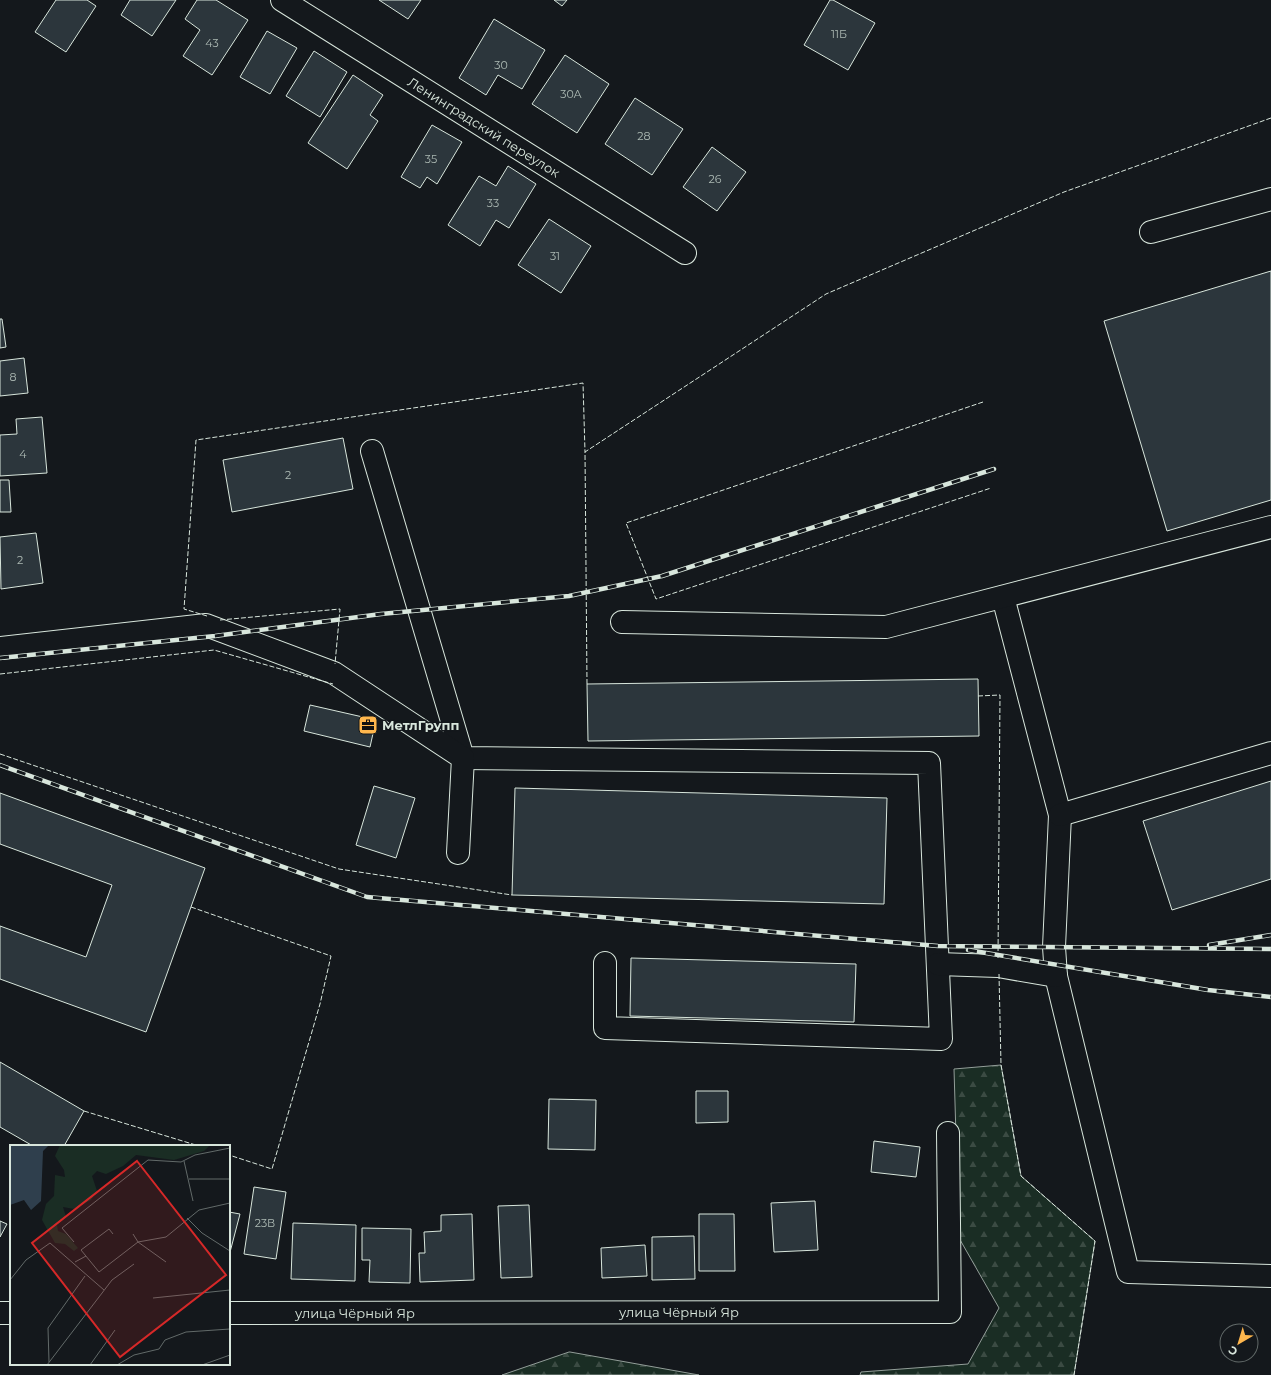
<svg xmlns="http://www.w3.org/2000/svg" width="1271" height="1375" viewBox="0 0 1271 1375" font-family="Montserrat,sans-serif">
<defs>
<pattern id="forest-firs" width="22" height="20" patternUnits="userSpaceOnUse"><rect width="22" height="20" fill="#1a2d24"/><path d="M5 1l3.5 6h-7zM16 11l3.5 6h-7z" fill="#3b4b43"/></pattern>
</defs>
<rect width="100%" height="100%" fill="#14181c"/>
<!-- forest -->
<g fill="url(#forest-firs)" stroke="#939e99">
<polygon points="1001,1065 1021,1176 1095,1241 1074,1375 860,1375 861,1372 968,1364 999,1308 959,1238 954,1069"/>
<polygon points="569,1352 570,1352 699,1375 502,1375"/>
</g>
<!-- building -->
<g fill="#2c363c" stroke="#d8e6dc">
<polygon points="56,0 87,0 96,6 66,52 35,32"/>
<polygon points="130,0 176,0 152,36 121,15"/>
<polygon points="197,0 216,0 248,20 212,75 183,56 200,30 185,19"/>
<polygon points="379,0 421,0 408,19"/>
<polygon points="554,0 567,0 562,6"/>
<polygon points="830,0 833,0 875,23 848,70 804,45"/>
<polygon points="494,19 545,50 522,89 498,75 486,95 459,78"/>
<polygon points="267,31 297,48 270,94 240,77"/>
<polygon points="314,51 347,72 320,117 286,96"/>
<polygon points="565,55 609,84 577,133 532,104"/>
<polygon points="353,75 383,95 370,115 378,121 347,169 308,143"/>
<polygon points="635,98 683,129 652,175 605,144"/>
<polygon points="432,125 462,142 437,184 427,177 420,188 401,177"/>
<polygon points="712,147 746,172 717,211 683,187"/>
<polygon points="508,166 536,184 509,228 496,220 480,246 448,225 479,176 496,186"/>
<polygon points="549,219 591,246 561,293 518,265"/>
<polygon points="1271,271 1271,500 1167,531 1104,321"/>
<polygon points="0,319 2,319 6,347 0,348"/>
<polygon points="24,358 28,393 0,396 0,361"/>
<polygon points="42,417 47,473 0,476 0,435 17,434 16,419"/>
<polygon points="343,438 353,489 232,512 223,460"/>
<polygon points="0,480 9,480 11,512 0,512"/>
<polygon points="36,533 43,583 1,589 0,537"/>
<polygon points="978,679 979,736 588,741 587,684"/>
<polygon points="310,705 376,720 370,747 304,731"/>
<polygon points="1271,781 1271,879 1172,910 1143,821"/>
<polygon points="374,786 415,798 396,858 356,845"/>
<polygon points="515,788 887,798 884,904 512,895"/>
<polygon points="0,793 205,868 146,1032 0,979 0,926 86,957 112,885 0,844"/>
<polygon points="631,958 856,964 854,1022 630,1016"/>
<polygon points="0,1062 84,1111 64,1146 33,1146 0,1127"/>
<polygon points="696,1091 728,1091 728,1122 696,1123"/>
<polygon points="549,1099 596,1100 595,1150 548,1149"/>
<polygon points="874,1141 920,1147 916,1177 871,1172"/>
<polygon points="254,1187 286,1192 276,1259 244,1254"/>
<polygon points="815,1201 818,1250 774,1252 771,1203"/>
<polygon points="529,1205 532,1277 501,1278 498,1206"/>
<polygon points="229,1212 240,1214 229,1256"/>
<polygon points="472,1214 474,1280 420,1282 419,1253 425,1253 424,1232 441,1231 441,1215"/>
<polygon points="699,1214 734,1214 735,1271 699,1271"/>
<polygon points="0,1221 7,1224 0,1237"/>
<polygon points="293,1223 356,1225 355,1281 291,1279"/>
<polygon points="362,1228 411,1229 410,1283 369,1282 370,1260 362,1260"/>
<polygon points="694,1236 695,1279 652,1280 652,1237"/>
<polygon points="645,1245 647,1276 602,1278 601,1248"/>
</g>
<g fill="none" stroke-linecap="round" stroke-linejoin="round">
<!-- minor casing -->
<g stroke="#d8e6dc" stroke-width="24">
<g id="minor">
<polyline points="282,0 685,253"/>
<polyline points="1151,232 1271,199"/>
<polyline points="372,451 463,758 929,763 941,1039 605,1028 605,963"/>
<polyline points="1003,597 1060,815 1054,947 1056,976 1128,1272 1271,1276"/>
<polyline points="622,622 886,627 1271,527"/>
<polyline points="0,648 206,625 334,673 463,758 458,853"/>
<polyline points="1060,815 1271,753"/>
<polyline points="938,964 998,966 1056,976"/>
<polyline points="0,1313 11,1313"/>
<polyline points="229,1313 950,1312 948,1133"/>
</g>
</g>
<!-- minor -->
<use href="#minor" stroke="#14181c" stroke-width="22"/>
<!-- rail casing -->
<g stroke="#d8e6dc" stroke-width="4.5">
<g id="rail">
<polyline points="0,658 215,636 381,614 569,596 662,576 994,469"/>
<polyline points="0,765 367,897 938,946 1271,949"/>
<polyline points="1209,945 1271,935"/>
<polyline points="968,950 1208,990 1271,997"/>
</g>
</g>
<!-- rail -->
<use href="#rail" stroke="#14181c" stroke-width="3" stroke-dasharray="9" stroke-linecap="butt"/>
<!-- fence -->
<g stroke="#d8e6dc" stroke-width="1" stroke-dasharray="5 2" stroke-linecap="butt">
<polyline points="983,402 626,523 656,599 991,488"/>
<polyline points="207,616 184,609 196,440 583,383 585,452"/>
<polyline points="220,620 340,609 335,664"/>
<polyline points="0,674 214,650 333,684"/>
<polyline points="587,684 585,452 826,294 1064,192 1271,118"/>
<polyline points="978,696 1000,695 998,958"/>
<polyline points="0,754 339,869 512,895"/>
<polyline points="191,907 331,956 320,1004 272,1169 229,1155"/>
<polyline points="999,974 1001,1065 1021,1176 1095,1241 1074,1375"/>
<polyline points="84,1111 199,1146"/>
</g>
</g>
<!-- icons -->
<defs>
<g id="office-square" transform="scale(1)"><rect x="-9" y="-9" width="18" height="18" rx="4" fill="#ffb74d" stroke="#14181c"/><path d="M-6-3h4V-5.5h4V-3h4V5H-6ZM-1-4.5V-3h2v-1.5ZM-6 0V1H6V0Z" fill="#111"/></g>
</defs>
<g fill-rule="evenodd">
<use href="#office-square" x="368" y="725"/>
</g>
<g text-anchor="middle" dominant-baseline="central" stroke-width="3" stroke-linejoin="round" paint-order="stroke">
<!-- number labels -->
<g font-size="11" fill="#adbab4">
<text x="839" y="34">11Б</text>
<text x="212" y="43">43</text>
<text x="501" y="65">30</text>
<text x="571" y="94">30А</text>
<text x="644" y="136">28</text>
<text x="431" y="159">35</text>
<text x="715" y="179">26</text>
<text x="493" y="203">33</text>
<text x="555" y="256">31</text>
<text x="13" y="377">8</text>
<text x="23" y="454">4</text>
<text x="288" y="475">2</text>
<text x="20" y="560">2</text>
<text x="265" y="1223">23В</text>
</g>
<!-- street labels -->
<g font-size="13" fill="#d8e6dc" stroke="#14181c">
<text transform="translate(484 127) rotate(32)">Ленинградский переулок</text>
<text x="679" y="1312">улица Чёрный Яр</text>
<text x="355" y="1313">улица Чёрный Яр</text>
</g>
<!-- poi labels -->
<g font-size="13" font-weight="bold" fill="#d8e6dc" stroke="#14181c" text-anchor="start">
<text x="382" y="725">МетлГрупп</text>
</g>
</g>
<!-- overview -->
<g transform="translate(10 1145)">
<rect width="220" height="220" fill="#14181c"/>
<path d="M 50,0 L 200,0 L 194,6 L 164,15 L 126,10 L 113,21 L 96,29 L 87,26 L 82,31 L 87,46 L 81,55 L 64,64 L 53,62 L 56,72 L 47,80 L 48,86 L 56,89 L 68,103 L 64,106 L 55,99 L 45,98 L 32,75 L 36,59 L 44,51 L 45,30 L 55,32 L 54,25 L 45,11 Z" fill="#1a2d24"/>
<path d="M 0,0 L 39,0 L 33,6 L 31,56 L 21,65 L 14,55 L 0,60 Z" fill="#2f3f4d"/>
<path fill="none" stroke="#626a69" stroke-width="1" d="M 174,16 L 183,56M 179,34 L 220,34M 177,73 L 192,88 L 220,106M 103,89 L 99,84 L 71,105 L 89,127 L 128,97 L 156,117M 123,89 L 128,97 L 156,92 L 189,65 L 220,58M 64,97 L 52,83 L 138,15 L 171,17 L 185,10 L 220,3M 65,117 L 76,111M 0,135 L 16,115 L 40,98 L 94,145M 143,153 L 220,145M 39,217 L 38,183 L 75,131M 37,220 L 102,135 L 124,119M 80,220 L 105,185M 107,220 L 124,210 L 149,204 L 155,195 L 176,187 L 220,184M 192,220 L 220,210"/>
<path fill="#d62828" fill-opacity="0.15" stroke="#d62828" stroke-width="2" d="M 127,16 L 216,130 L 110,212 L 22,98 Z"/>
<rect width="220" height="220" fill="none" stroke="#d8e6dc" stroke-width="2"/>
</g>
<!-- north arrow -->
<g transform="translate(1239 1343) rotate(218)"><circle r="19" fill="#14181c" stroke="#626a69"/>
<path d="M0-3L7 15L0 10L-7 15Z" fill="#ffb74d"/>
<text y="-6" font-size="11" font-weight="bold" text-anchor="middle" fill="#d8e6dc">С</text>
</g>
</svg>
